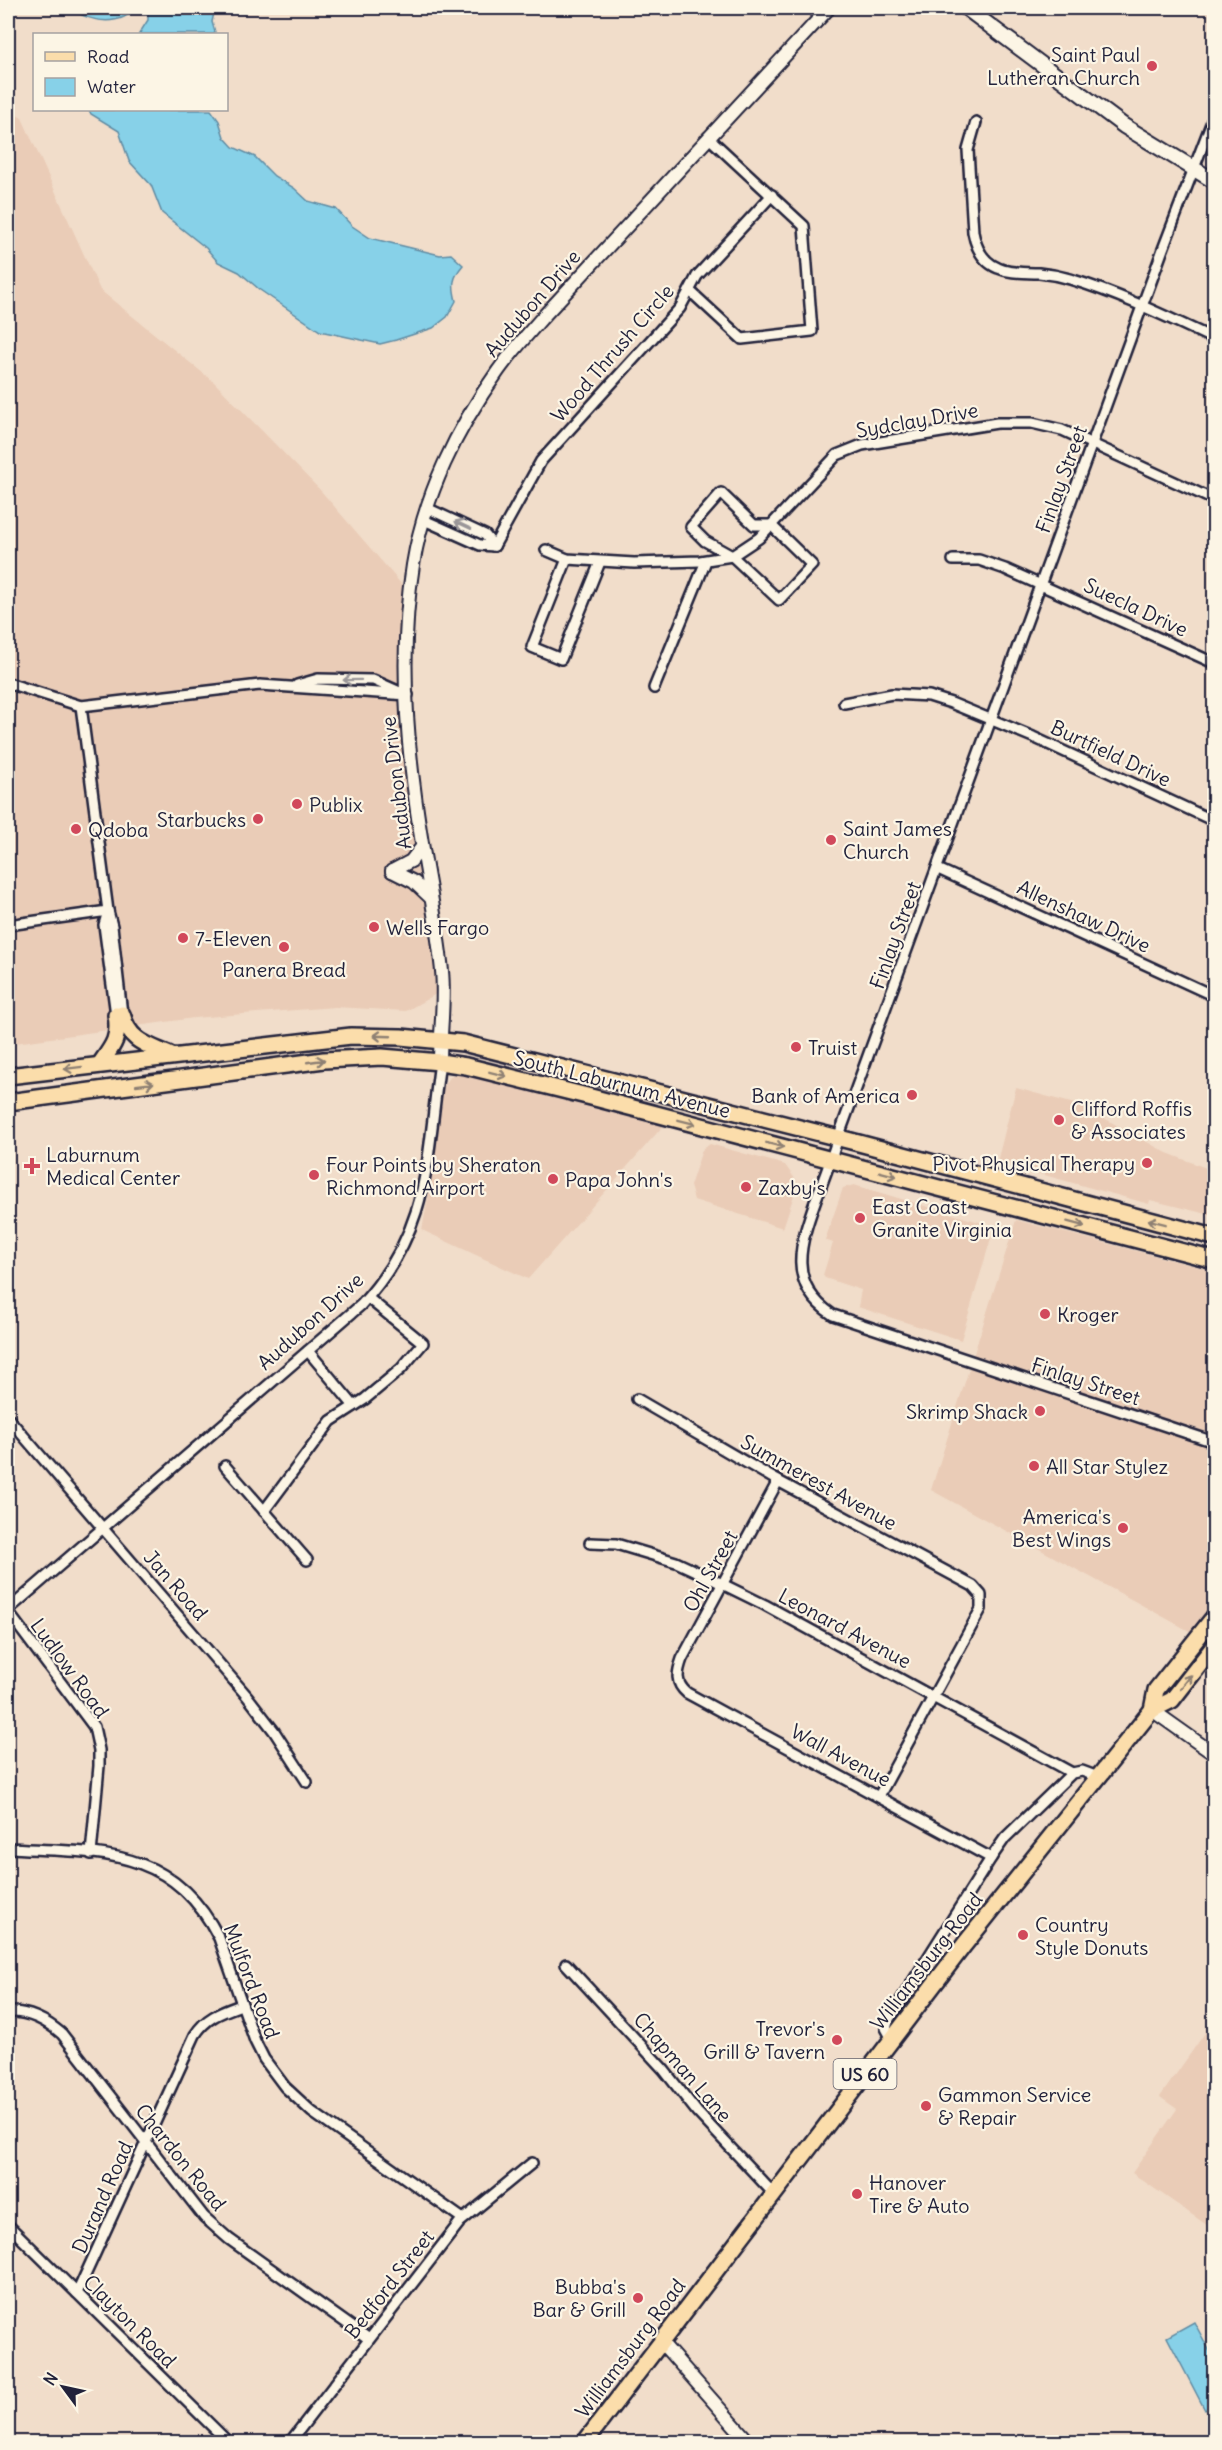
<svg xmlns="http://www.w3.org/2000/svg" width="1222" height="2450" viewBox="0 0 1222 2450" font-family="Delius,sans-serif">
<rect width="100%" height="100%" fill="#f1ddca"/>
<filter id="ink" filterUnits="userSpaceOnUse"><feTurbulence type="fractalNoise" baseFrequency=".0167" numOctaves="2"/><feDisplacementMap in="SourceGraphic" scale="12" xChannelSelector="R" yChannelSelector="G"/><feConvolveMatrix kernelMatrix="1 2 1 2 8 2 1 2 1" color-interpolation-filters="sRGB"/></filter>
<g filter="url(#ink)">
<!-- built -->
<g fill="#eaccb7">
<polygon points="8,110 22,118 100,290 214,382 321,491 409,593 408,695 443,990 406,1011 335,1007 194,1018 8,1044"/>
<polygon points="463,1074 664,1125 528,1279 422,1230 427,1204 444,1085 452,1075"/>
<polygon points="1016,1088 1082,1106 1167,1153 1214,1171 1214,1204 1211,1215 1150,1200 1149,1204 997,1162"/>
<polygon points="710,1144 785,1165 798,1183 783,1228 694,1200 690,1186 702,1150"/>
<polygon points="854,1185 986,1224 990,1230 991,1238 961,1340 858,1307 861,1290 825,1278 823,1275 833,1243 825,1240 843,1188"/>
<polygon points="1016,1220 1214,1271 1214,1622 1202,1638 931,1490"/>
<polygon points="1214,2020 1214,2230 1132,2173 1177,2109 1160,2097"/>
</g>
<!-- water -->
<g fill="#87d1e8" stroke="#5f8ba3" stroke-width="1.5">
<path d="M 70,8 L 141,8 C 134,9 130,14 124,17 C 106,25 85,19 70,8 Z"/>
<polygon points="148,8 215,8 212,22 215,32 214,34 139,34 148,20"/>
<path d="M 89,110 L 211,110 L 219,121 L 224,137 L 233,147 L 255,157 L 274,176 L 294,188 L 308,201 L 336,209 L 352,226 L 370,238 L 440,255 L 451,254 L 463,265 C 452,278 452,285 456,301 L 447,317 L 433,328 L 396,340 L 380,344 L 320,331 L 260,290 L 239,272 L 218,262 L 206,248 L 162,213 L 151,185 L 129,161 L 119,131 L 91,114 Z"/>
<polygon points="1194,2322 1214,2359 1214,2405 1205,2410 1167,2337"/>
</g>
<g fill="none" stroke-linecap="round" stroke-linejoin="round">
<!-- minor casing -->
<g stroke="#22223b" stroke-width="14">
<g id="minor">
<path d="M 1214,116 L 1163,249 L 838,1138 C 831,1159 824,1179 816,1199 C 800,1244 786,1284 833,1315 L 1214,1442"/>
<path d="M 976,122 L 968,150 L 973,232 C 976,248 983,262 998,268 C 1011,274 1025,272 1039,273 C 1050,274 1060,276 1070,279 C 1120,294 1167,317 1214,339"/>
<polyline points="690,291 742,339 812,331 804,226 708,137"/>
<polygon points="721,493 754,525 771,525 812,565 779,600 732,556 705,541 691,527"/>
<polyline points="429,509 485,535 494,546"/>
<polyline points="424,520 480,545 494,546"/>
<polyline points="494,546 541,461 680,308 697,276 772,195"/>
<polyline points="546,550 567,559 634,563 700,561 732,556 759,538 837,455 862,445 997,423 1032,423 1062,430 1214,500"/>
<polyline points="567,559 532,647 561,659 600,562"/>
<polyline points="953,560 979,560 1005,569 1214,663"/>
<polyline points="8,683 81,706 260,685 408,695"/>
<polyline points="297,685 318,679 373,680 400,692"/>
<polyline points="654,688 706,561"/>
<polyline points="844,703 892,694 929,696 951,703 1033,737 1214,821"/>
<polyline points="81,706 108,911 112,926 122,1014"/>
<polyline points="938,869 1214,996"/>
<polyline points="108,911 104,925 116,1015"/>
<polyline points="8,925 108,911"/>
<polyline points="308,1351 354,1406"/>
<polyline points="637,1399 778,1481 973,1586 981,1595 981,1609 879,1796"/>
<polyline points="8,1418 247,1696 274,1731 307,1782"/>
<polyline points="225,1466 307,1560"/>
<path d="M 778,1481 L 682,1659 C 677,1673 675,1683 687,1693 L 991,1858"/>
<polyline points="264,1511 331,1421 365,1399 401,1369 423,1343 368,1298"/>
<polyline points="590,1543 616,1544 676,1562 704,1575 765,1605 1072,1773"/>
<path d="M 8,1610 L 361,1305 C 432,1228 426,1158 440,1062"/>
<polyline points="8,1612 94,1727 99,1750 99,1766 91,1854"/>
<path d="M 8,1848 C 97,1853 172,1845 219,1938 L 255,2041 L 264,2059 L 285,2087 L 312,2112 L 463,2219"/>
<polyline points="566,1964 664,2070 697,2112 774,2194"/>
<path d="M 8,2012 C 29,2011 46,2020 62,2034 L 204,2217 L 229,2239 L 369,2339"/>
<polyline points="892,2039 886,2028 889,2019 991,1858 1005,1838 1072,1773 1082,1771 1098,1777"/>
<polyline points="8,2225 228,2442"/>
<path d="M 77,2293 L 195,2035 C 206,2017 222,2012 241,2005"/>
<polyline points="290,2442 460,2222 532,2163"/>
</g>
</g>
<!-- tertiary casing -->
<g stroke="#22223b" stroke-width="16">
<g id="tertiary">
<polyline points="392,871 414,882 430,897"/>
<polyline points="392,871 411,861 422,847"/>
<path d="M 440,1062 C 440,1032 445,1001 442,971 C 436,912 422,854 415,796 C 405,722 401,639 413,565 C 424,496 457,428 498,371 C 511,353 526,336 541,319 L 829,8"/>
<polyline points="1152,1710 1214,1754"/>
<polyline points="661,2342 749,2442"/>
</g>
</g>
<!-- secondary casing -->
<g stroke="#22223b" stroke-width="18">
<polyline id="secondary" points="966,8 1124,126 1214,181"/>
</g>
<!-- primary casing -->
<g stroke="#22223b" stroke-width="20">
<g id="primary">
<path d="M 122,1014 C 129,1042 148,1045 172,1056"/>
<path d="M 100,1064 C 113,1046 120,1038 116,1015"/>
<polyline points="8,1076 351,1036 401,1037 463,1043 851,1141 1214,1237"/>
<polyline points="8,1102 324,1060 382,1057 440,1062 466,1066 591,1097 1214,1260"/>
<polyline points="1152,1710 1156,1690 1214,1617"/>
<polyline points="585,2442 964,1945 1152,1710 1172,1700 1214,1646"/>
</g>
</g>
<!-- minor -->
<use href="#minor" stroke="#fcf5e5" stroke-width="9"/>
<!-- tertiary -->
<use href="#tertiary" stroke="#fcf5e5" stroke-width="12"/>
<!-- secondary -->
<use href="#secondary" stroke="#fcf5e5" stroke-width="14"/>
<!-- primary -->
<use href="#primary" stroke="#fbddab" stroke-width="15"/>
</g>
<!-- one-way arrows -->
<defs><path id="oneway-shaft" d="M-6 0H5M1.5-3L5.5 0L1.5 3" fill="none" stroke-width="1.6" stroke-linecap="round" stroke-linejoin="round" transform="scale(1.5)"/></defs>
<g stroke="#9a9698">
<use href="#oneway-shaft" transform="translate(463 525) rotate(-155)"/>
<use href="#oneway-shaft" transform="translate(352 680) rotate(179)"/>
</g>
<g stroke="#8e8073">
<use href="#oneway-shaft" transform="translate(382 1036) rotate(-178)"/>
<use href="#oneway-shaft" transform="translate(316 1061) rotate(-8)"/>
<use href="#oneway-shaft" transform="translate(73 1068) rotate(173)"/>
<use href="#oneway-shaft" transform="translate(498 1074) rotate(14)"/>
<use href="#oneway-shaft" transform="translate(145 1084) rotate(-7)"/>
<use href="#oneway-shaft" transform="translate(687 1122) rotate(14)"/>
<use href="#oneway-shaft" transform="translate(775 1145) rotate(14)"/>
<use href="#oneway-shaft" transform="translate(888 1174) rotate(15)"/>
<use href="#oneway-shaft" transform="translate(1157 1222) rotate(-166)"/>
<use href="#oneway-shaft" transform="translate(1076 1224) rotate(15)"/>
<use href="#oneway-shaft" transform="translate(1186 1682) rotate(-52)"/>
</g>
</g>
<!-- markers -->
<g fill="#d1495b" stroke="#fcf5e5" stroke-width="2">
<circle cx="1152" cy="66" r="6"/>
<circle cx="297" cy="804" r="6"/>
<circle cx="258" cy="819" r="6"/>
<circle cx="76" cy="829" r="6"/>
<circle cx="831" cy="840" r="6"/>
<circle cx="374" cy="927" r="6"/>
<circle cx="183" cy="938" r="6"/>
<circle cx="284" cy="947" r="6"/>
<circle cx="796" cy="1047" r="6"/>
<circle cx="912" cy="1095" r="6"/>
<circle cx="1059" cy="1120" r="6"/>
<circle cx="1147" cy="1163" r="6"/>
<path d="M29 1157h6v6h6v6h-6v6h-6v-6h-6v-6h6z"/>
<circle cx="314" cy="1175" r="6"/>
<circle cx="553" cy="1179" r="6"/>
<circle cx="746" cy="1187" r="6"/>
<circle cx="860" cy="1218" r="6"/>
<circle cx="1045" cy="1314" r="6"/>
<circle cx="1040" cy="1411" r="6"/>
<circle cx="1034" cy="1466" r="6"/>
<circle cx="1123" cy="1528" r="6"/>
<circle cx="1023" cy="1935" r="6"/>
<circle cx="837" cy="2040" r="6"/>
<circle cx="926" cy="2106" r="6"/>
<circle cx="857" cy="2194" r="6"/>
<circle cx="638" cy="2298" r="6"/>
</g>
<g text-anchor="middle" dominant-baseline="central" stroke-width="4.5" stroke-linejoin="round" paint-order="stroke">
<!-- shield labels -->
<rect fill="#fcf5e5" stroke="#63616e" stroke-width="1.5" x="833.5" y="2059" width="63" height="30" rx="4.5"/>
<g font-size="18" font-weight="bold" fill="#22223b">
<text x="865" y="2074">US 60</text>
</g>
<!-- poi labels -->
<g font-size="20" fill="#22223b" stroke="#fcf5e5" text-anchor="start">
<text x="1140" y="54" text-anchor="end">Saint Paul<tspan x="1140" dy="23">Lutheran Church</tspan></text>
<text x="309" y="804">Publix</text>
<text x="246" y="819" text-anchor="end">Starbucks</text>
<text x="843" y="828">Saint James<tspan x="843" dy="23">Church</tspan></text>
<text x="88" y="829">Qdoba</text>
<text x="386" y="927">Wells Fargo</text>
<text x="195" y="938">7-Eleven</text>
<text x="284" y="969" text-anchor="middle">Panera Bread</text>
<text x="808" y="1047">Truist</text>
<text x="900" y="1095" text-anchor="end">Bank of America</text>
<text x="1071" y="1108">Clifford Roffis<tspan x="1071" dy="23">&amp; Associates</tspan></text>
<text x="46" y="1154">Laburnum<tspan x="46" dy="23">Medical Center</tspan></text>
<text x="1135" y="1163" text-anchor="end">Pivot Physical Therapy</text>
<text x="326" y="1164">Four Points by Sheraton<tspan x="326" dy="23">Richmond Airport</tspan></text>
<text x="565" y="1179">Papa John's</text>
<text x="758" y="1187">Zaxby's</text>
<text x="872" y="1206">East Coast<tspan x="872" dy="23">Granite Virginia</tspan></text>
<text x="1057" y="1314">Kroger</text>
<text x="1028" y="1411" text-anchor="end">Skrimp Shack</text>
<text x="1046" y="1466">All Star Stylez</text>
<text x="1111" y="1516" text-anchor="end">America's<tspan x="1111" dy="23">Best Wings</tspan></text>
<text x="1035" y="1924">Country<tspan x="1035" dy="23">Style Donuts</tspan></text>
<text x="825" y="2028" text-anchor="end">Trevor's<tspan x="825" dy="23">Grill &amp; Tavern</tspan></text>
<text x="938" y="2094">Gammon Service<tspan x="938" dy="23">&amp; Repair</tspan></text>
<text x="869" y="2182">Hanover<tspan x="869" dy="23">Tire &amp; Auto</tspan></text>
<text x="626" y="2286" text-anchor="end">Bubba's<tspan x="626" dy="23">Bar &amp; Grill</tspan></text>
</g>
<!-- street labels -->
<g font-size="20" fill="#22223b" stroke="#fcf5e5">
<text transform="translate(532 303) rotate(-49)">Audubon Drive</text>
<text transform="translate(612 353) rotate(-49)">Wood Thrush Circle</text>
<text transform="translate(917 420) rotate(-10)">Sydclay Drive</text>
<text transform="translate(1061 479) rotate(-70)">Finlay Street</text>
<text transform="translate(1136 607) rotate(25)">Suecla Drive</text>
<text transform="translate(1111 753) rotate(25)">Burtfield Drive</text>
<text transform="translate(396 783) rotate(-97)">Audubon Drive</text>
<text transform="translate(1084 916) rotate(25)">Allenshaw Drive</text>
<text transform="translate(895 935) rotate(-70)">Finlay Street</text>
<text transform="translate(622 1084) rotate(14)">South Laburnum Avenue</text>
<text transform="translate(310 1321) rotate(-42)">Audubon Drive</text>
<text transform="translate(1086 1381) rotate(18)">Finlay Street</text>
<text transform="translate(819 1482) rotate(29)">Summerest Avenue</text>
<text transform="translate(710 1571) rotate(-61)">Ohl Street</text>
<text transform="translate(176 1585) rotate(49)">Jan Road</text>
<text transform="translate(845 1628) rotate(28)">Leonard Avenue</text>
<text transform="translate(70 1668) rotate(54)">Ludlow Road</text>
<text transform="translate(841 1755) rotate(28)">Wall Avenue</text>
<text transform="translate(926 1961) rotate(-52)">Williamsburg Road</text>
<text transform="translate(252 1981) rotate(69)">Mulford Road</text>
<text transform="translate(683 2067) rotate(49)">Chapman Lane</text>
<text transform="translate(181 2157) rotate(51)">Chardon Road</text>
<text transform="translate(102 2197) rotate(-66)">Durand Road</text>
<text transform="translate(389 2284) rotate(-52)">Bedford Street</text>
<text transform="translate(130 2321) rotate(45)">Clayton Road</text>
<text transform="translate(630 2348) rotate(-53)">Williamsburg Road</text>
</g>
</g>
<!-- margin -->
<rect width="1222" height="2450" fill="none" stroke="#fcf5e5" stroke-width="30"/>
<rect x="15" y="15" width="1192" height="2420" fill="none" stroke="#22223b" stroke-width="2" filter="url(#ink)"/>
<!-- legend -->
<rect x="33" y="33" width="195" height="78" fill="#fcf5e5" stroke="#a5a1a1" stroke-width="1.5"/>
<rect x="45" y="52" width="30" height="9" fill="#fbddab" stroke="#a5a1a1" stroke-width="1.5"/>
<text x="87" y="63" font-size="18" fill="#22223b">Road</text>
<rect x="45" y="78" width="30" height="18" fill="#87d1e8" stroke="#a5a1a1" stroke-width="1.5"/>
<text x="87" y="93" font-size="18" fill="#22223b">Water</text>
<!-- north arrow -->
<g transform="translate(63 2387) rotate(303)" stroke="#fcf5e5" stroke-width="4.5" paint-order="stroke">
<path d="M0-4.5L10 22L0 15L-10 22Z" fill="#22223b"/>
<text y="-9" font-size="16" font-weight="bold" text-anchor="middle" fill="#22223b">N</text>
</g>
</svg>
